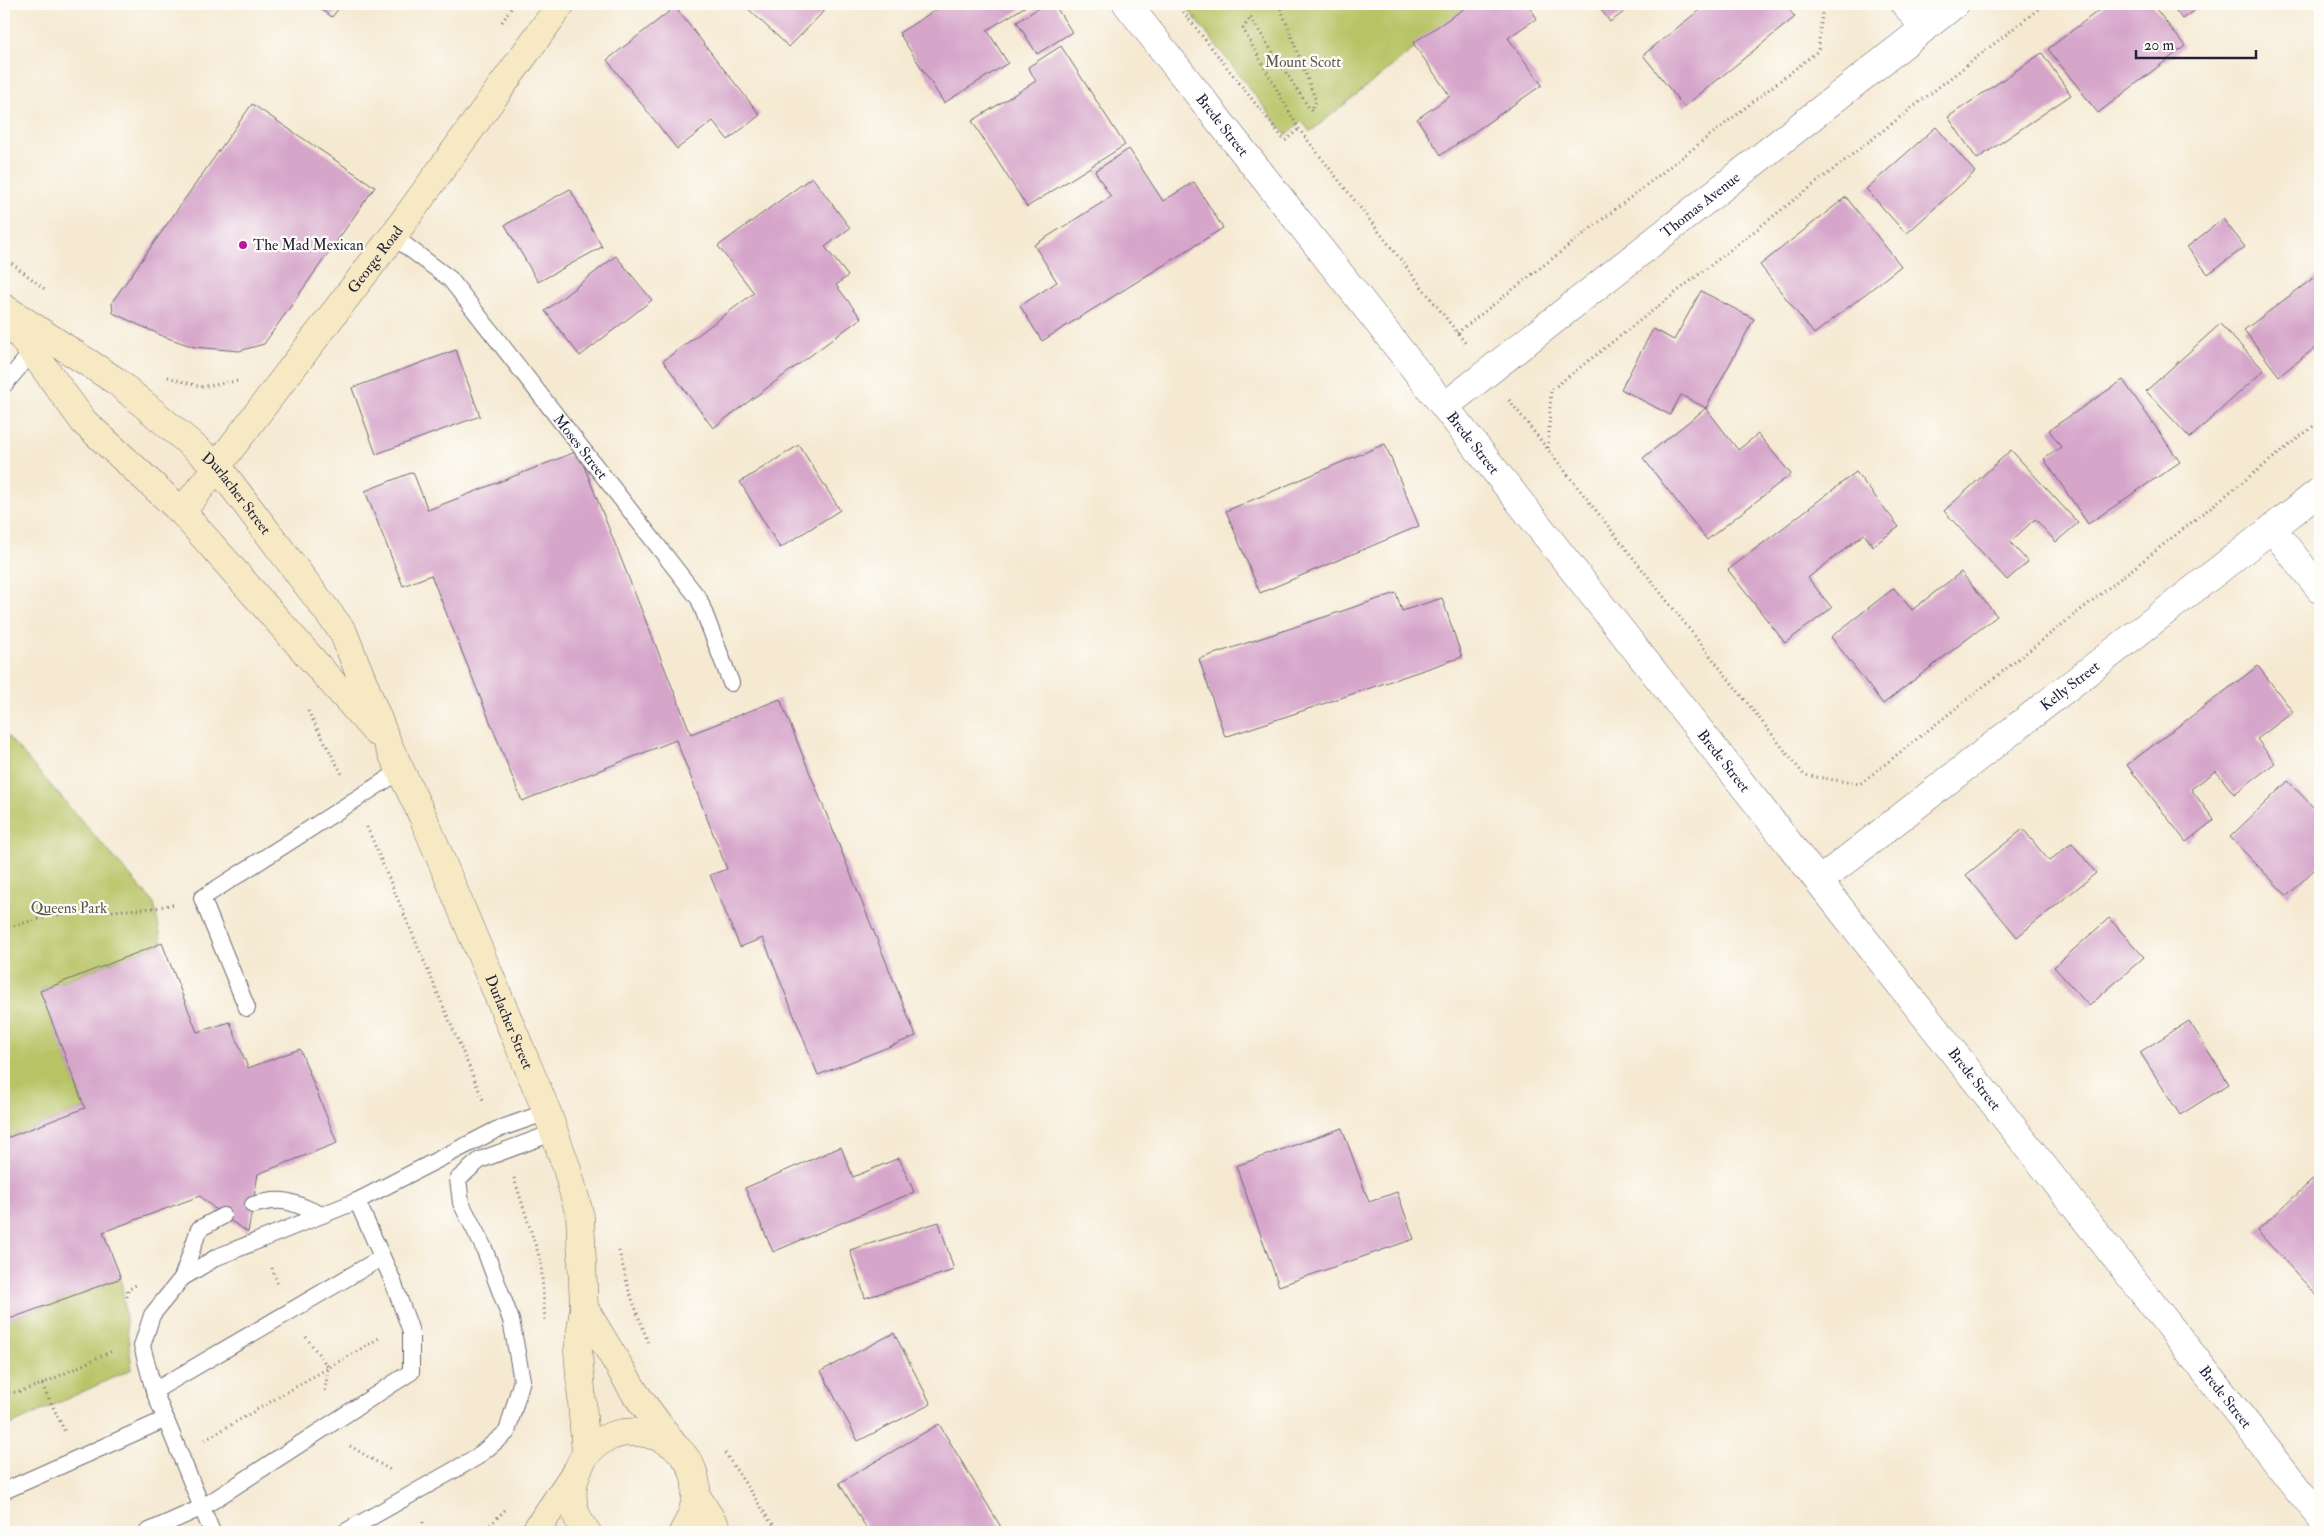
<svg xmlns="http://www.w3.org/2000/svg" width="2324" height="1536" viewBox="0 0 2324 1536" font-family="'IM FELL Double Pica',serif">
<rect width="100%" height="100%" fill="#fdfcf7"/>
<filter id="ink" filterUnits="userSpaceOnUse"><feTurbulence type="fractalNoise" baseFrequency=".02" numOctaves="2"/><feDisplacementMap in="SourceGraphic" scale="10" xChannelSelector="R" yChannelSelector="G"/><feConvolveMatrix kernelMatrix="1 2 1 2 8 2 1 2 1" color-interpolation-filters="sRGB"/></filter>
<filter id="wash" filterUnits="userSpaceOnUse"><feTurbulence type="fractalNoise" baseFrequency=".0096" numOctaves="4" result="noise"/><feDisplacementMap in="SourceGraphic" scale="20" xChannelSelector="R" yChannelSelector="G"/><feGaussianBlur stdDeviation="1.12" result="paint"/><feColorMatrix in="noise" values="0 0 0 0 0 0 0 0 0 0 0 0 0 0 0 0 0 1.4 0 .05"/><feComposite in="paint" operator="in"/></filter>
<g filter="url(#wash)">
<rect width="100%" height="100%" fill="#f5e9d2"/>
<!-- green -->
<g fill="#b7c365" stroke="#6c7250">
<polygon points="1184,4 1470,4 1310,132 1302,121 1286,135"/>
<polygon points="4,732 154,903 162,943 40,990 85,1108 4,1139"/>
<polygon points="121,1278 132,1369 4,1428 4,1321"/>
</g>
<g id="blocks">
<!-- building -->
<g fill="#d6a5ca">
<polygon points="313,4 342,4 332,17"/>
<polygon points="743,4 831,4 789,47"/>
<polygon points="945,4 1024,4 1026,6 987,30 1008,63 944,103 899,33"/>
<polygon points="1045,4 1054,4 1072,32 1037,54 1017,22"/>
<polygon points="1471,4 1527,4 1537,18 1508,38 1542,85 1441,155 1417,119 1450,96 1413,43"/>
<polygon points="1597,4 1635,4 1610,22"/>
<polygon points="1707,4 1784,4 1795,17 1684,107 1643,55"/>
<polygon points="2107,4 2152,4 2185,46 2098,113 2048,49"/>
<polygon points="2171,4 2203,4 2182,19"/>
<polygon points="675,7 760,115 728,140 713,121 677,149 607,60"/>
<polygon points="1061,46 1125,145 1027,207 972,121 1036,81 1028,67"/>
<polygon points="2042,53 2071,95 1977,159 1948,117"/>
<polygon points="252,104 375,187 264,344 239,351 194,347 165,337 113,313 112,302"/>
<polygon points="1936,127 1975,172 1906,234 1866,189"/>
<polygon points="1129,149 1163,201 1194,182 1223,228 1042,341 1020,306 1057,282 1034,245 1111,197 1095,171"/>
<polygon points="812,177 850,228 825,247 848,276 836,285 861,318 713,428 663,361 754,293 718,246"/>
<polygon points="570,189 602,247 538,282 505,225"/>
<polygon points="1846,197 1901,266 1814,334 1760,265"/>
<polygon points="2223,219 2245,247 2208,274 2187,247"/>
<polygon points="616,256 652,300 580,356 545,311"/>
<polygon points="2320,273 2320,344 2279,376 2244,330"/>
<polygon points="1701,291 1754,319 1706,408 1681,395 1670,415 1621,389 1653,329 1674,340"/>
<polygon points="2220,324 2264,370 2190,438 2146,391"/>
<polygon points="456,350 480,416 376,454 352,388"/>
<polygon points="2123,380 2180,462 2088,524 2044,459 2061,447 2049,430"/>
<polygon points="1706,408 1738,450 1758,434 1791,474 1707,540 1643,458"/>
<polygon points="1385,444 1419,526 1260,593 1226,511"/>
<polygon points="799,445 840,510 780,548 740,482"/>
<polygon points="2011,450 2078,523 2056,542 2035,519 2010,542 2028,562 2007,580 1944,511"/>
<polygon points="578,451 691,734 780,699 916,1036 818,1075 763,938 740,947 710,875 727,869 676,740 522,801 431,575 403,586 365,491 413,472 428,510"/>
<polygon points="1856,472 1899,527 1873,546 1864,534 1808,578 1832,608 1785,643 1728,570"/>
<polygon points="1961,572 1997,616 1883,704 1831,637 1894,588 1912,610"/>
<polygon points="1396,593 1402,611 1442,598 1462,657 1225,737 1199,659"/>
<polygon points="2258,666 2293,712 2257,739 2275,763 2234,794 2216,771 2191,789 2214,820 2186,842 2127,765"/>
<polygon points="2288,781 2320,814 2320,864 2287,896 2230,837"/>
<polygon points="2023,829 2049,861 2072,843 2096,873 2017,937 1966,875"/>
<polygon points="2109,918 2144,957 2089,1006 2054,967"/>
<polygon points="162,943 197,1032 230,1022 248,1068 300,1049 337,1143 258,1174 248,1232 223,1216 200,1196 189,1200 103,1232 121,1278 4,1321 4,1139 85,1108 40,991"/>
<polygon points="2189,1021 2229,1084 2180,1115 2140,1052"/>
<polygon points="1342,1128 1369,1202 1397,1192 1414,1239 1279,1286 1236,1166"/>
<polygon points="841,1147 853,1177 899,1158 914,1192 773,1252 745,1188"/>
<polygon points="2320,1173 2320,1299 2257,1231"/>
<polygon points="939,1222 954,1270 865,1298 850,1250"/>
<polygon points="894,1333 931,1404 858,1441 821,1371"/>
<polygon points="939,1424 1004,1532 869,1532 839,1483"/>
</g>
</g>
</g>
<g filter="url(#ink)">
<use href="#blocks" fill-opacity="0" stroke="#6c6870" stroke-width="1"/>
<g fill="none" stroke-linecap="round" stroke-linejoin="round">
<!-- lane casing -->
<g stroke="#6c6870" stroke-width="18">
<g id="lane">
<path id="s1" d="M 393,236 L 450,279 L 699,599 L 731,683"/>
<polyline points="4,385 32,352"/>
<polyline points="247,1008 202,898 400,771"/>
<path d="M 253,1205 C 284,1196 292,1202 322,1215"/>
<polyline points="182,1278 199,1229 223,1216"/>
<polyline points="154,1391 381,1258"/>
<polyline points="4,1491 166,1419"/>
<polyline points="147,1532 203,1507 411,1372 411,1332 408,1323 392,1279 357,1201"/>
<polyline points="212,1532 154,1391 142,1346 152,1315 182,1278 217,1257 357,1201 496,1130 547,1112"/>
<polyline points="345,1532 477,1457 507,1432 522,1380 511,1320 484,1248 461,1203 458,1179 480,1160 555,1132"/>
</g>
</g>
<!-- street casing -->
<g stroke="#6c6870" stroke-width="29">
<g id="street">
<path id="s2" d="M 1127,4 L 2320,1517"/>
<polyline points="1905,4 1924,27"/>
<path id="s3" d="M 1445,406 L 1955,4"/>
<polyline points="2272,529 2320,589"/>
<path id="s4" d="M 1819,881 L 2320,491"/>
</g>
</g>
<!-- secondary casing -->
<g stroke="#6c6870" stroke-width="29">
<g id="secondary">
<path id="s5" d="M 4,308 L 116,381 L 218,467 L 343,632 L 389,747 L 423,817 L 547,1112 L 567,1169 L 580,1216 L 584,1308 L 578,1351 L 586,1454"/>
<polyline points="7,317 84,422 182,512 376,732"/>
<path id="s6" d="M 182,512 L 393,236 L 561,4"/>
<polyline points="584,1308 635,1393 673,1444"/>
<polyline points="697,1497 719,1532"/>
<polyline points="535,1532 575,1473"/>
<path d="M 587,1532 C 575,1519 570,1499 574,1482 C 595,1389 740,1438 683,1532"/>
</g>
</g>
<!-- path -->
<g stroke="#6c6870" stroke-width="3" stroke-dasharray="1 4" stroke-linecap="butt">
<polyline points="1177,4 1285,141 1299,129"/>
<polyline points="1279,4 1316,101 1311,111 1250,17 1243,29 1299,129 1467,345"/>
<polyline points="502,22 514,4"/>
<polyline points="4,257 47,291"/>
<polyline points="1457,333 1818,51 1823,4"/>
<polyline points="168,377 201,387 237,381"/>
<polyline points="1509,400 1804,775 1860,784 2320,421"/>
<polyline points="1548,448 1551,390 2045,4"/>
<polyline points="308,711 342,774"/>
<polyline points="367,827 484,1102"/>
<polyline points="4,928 55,915 155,908 175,904"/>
<polyline points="514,1178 541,1262 545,1320"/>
<polyline points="619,1251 629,1291 648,1342"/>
<polyline points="272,1268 278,1285"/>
<polyline points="127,1297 128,1290 136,1285"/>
<polyline points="306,1337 328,1367 325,1393"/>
<polyline points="42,1384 114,1350"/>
<polyline points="4,1393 18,1392 42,1384 65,1432"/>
<polyline points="205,1440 381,1337"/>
<polyline points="350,1446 392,1471"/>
<polyline points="725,1453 770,1521 781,1532"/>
<polyline points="423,1522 423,1532"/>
<polyline points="483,1532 505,1510"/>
</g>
<!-- lane -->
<use href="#lane" stroke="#fff" stroke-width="16"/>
<!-- street -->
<use href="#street" stroke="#fff" stroke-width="28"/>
<!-- secondary -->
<use href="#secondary" stroke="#f7e9c3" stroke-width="28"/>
</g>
</g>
<!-- markers -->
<circle fill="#b5179e" stroke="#fdfcf7" stroke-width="2" cx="243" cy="245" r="5"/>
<g text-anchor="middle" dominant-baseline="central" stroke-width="4.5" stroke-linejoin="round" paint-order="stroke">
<!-- park labels -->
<g font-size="15" fill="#565a4a" stroke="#fdfcf7">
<text x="1303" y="62">Mount Scott</text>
<text x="69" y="908">Queens Park</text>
</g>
<!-- street labels -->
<g font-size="15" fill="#22223b" stroke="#fdfcf7">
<text stroke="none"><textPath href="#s2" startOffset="154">Brede Street</textPath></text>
<text stroke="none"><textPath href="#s3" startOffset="325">Thomas Avenue</textPath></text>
<text stroke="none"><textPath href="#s6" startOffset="318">George Road</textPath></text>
<text stroke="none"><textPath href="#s2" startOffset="559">Brede Street</textPath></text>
<text stroke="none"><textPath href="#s1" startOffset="284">Moses Street</textPath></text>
<text stroke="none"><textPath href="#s5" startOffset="299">Durlacher Street</textPath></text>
<text stroke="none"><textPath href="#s4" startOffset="318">Kelly Street</textPath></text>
<text stroke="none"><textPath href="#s2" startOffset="964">Brede Street</textPath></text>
<text stroke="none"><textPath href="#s5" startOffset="898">Durlacher Street</textPath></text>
<text stroke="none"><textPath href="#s2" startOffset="1369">Brede Street</textPath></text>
<text stroke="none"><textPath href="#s2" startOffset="1774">Brede Street</textPath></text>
</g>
<!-- poi labels -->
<g font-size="15" fill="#22223b" stroke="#fdfcf7" text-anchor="start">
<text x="253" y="245">The Mad Mexican</text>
</g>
</g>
<!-- margin -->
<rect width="2324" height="1536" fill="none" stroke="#fdfcf7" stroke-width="20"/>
<!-- scale -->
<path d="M2136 50v8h120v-8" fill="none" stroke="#22223b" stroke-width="2.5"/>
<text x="2144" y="50" font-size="15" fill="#22223b" stroke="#fdfcf7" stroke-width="4" paint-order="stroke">20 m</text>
</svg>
